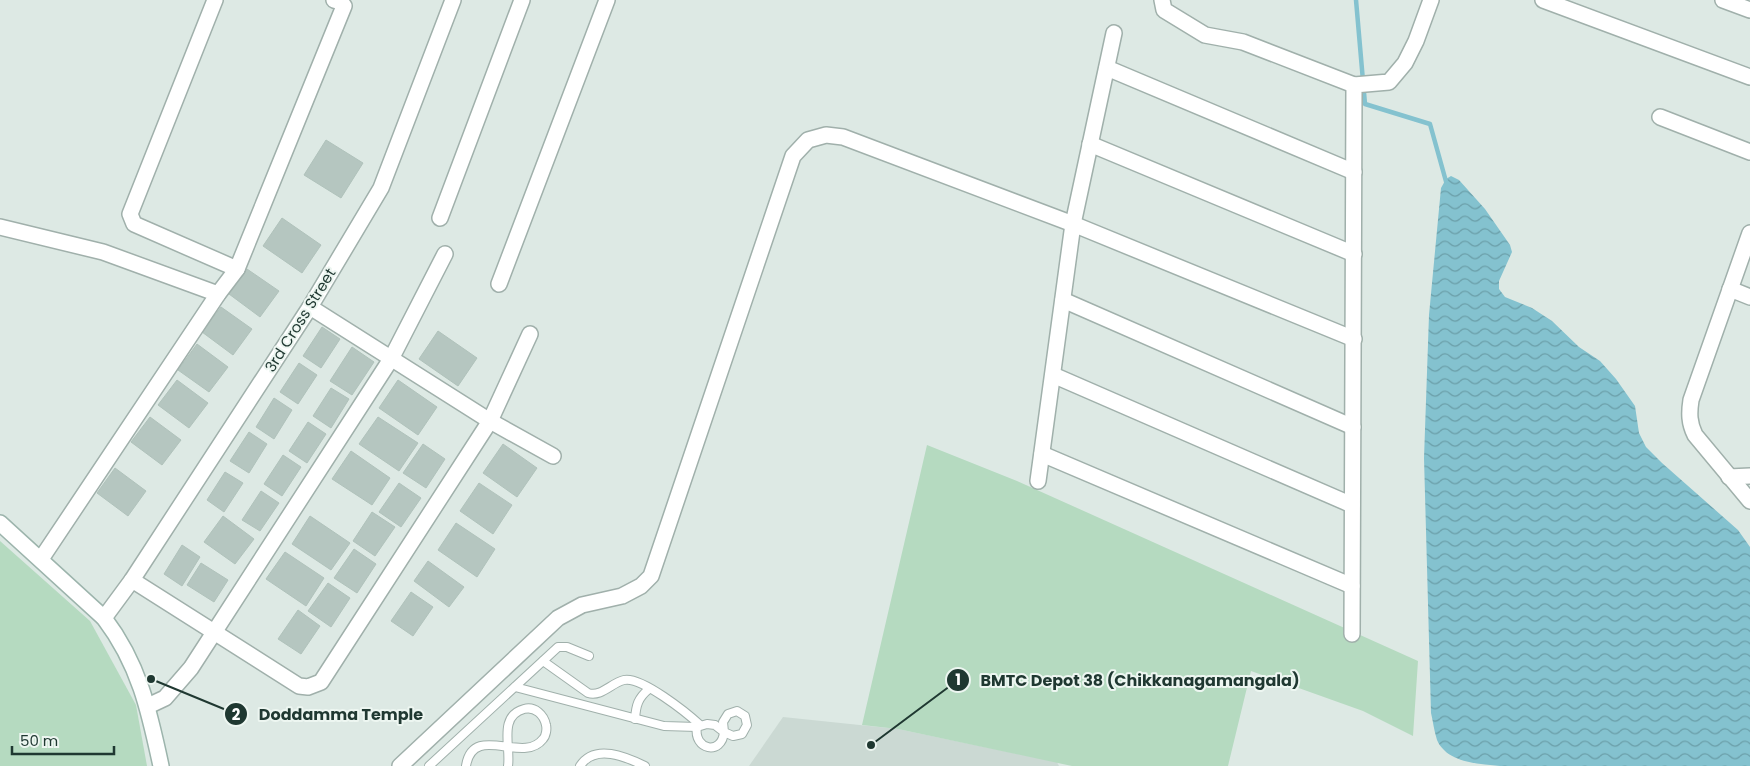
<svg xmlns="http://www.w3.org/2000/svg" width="1750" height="766" viewBox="0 0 1750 766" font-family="Poppins,sans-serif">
<defs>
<pattern id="water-waves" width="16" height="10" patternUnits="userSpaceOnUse" patternTransform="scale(1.25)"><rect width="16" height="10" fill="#84c2cf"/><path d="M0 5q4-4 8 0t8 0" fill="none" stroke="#6b9fa9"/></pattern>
</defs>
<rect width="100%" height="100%" fill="#dde9e4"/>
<!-- built -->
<polygon fill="#cbd9d3" points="783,717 898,729 1057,762 1059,766 749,766"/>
<!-- green -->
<g fill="#b5dac0">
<polygon points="927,445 1017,481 1418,661 1413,736 1363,711 1251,671 1228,766 1072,766 898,729 862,725"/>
<polygon points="0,541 90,621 136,705 147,766 0,766"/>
</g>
<!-- water -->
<path fill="url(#water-waves)" d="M 1451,176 L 1459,180 L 1485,209 L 1510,245 L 1512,252 L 1499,281 L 1499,289 L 1505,297 L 1532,308 L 1552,321 L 1579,347 L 1600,361 L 1616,379 L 1635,406 L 1639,433 L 1646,447 L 1662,463 L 1738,530 L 1750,547 L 1750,766 L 1500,766 C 1479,764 1447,763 1437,740 C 1434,731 1433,721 1431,713 L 1424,458 L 1429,315 L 1441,188 L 1446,179 Z"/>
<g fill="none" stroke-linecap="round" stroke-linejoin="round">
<!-- stream -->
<polyline stroke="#84c2cf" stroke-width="4.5" points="1356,0 1365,104 1430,124 1447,185"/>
</g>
<!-- building -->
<g fill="#b5c6c0" stroke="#b0c2bb">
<polygon points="326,140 363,163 341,198 304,175"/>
<polygon points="282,218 321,245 302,273 263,246"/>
<polygon points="247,269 279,291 260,317 229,294"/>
<polygon points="221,307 252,329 233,355 202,332"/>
<polygon points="322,327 340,339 321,368 303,356"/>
<polygon points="438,331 477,358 458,386 419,359"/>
<polygon points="197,344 228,367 209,392 178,370"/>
<polygon points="352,347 374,362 352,395 330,381"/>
<polygon points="299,363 317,375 298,404 280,392"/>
<polygon points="177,380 208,403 189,428 158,405"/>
<polygon points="398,380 437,407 418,435 379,408"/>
<polygon points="331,388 349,399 331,428 313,416"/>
<polygon points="274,398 292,410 274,439 256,427"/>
<polygon points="150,417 181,440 162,465 131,442"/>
<polygon points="378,417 418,443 399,471 359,444"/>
<polygon points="308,422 326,434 307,463 289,451"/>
<polygon points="249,432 267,444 249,473 230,461"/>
<polygon points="423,444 445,459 426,488 403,473"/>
<polygon points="503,444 537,468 517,497 483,473"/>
<polygon points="351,451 390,478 372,505 332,479"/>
<polygon points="283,455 301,467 282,496 264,484"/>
<polygon points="115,468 146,491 128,516 97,493"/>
<polygon points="225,472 243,483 224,512 207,500"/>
<polygon points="399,483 421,498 401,527 379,512"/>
<polygon points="479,483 512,505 493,534 460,511"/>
<polygon points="261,491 279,503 260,531 242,520"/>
<polygon points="372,512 395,527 375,556 353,541"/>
<polygon points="223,516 254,539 235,564 204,542"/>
<polygon points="310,516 350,543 331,570 292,544"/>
<polygon points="456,523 495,549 477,577 438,550"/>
<polygon points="182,545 200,557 182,586 164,574"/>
<polygon points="354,549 376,564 357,593 334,578"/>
<polygon points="285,552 324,578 306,606 266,579"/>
<polygon points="428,561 464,587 449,607 414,581"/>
<polygon points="201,563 228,580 214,602 187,585"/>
<polygon points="328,583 350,598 331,627 308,611"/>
<polygon points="411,592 433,607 413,636 391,621"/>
<polygon points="298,610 320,626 301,654 278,639"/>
</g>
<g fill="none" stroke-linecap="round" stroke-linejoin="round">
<!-- service casing -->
<g stroke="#a0b0ab" stroke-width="10">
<g id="service">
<path d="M 543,661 L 588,693 C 602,697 611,683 624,680 C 641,676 687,713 700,725"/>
<polyline points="515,687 664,726 697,727"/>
<polygon points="737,711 745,716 747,725 742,734 733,736 724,732 723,722 728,714"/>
<path d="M 635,719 C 636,705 638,698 649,689"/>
<path d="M 707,724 L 715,725 L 724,732 C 722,756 693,750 697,727 Z"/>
<polyline points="429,766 558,647 567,647 589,656"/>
<path d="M 466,766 C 473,722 523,765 543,739 C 546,736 547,729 546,725 C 544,715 535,706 524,709 C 498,716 511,747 508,766"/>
<path d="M 580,766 C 595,743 626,757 645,766"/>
</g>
</g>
<!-- minor casing -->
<g stroke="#a0b0ab" stroke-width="18">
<g id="minor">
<polyline points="215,0 130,214 134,224 237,269"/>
<polyline points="1162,0 1164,10 1205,35 1243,42 1354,85"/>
<polyline points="1543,0 1750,77"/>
<polyline points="1723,0 1750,10"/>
<polyline points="1107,68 1354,172"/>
<polyline points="1660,117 1750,152"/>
<polyline points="1090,144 1354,254"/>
<polyline points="440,218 522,0"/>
<polyline points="0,227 103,252 218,294"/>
<path d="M 1750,233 L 1691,400 C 1689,413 1689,423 1695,435 L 1750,501"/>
<polyline points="499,284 607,0"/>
<polyline points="1730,289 1750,297"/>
<polyline points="1063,300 1353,427"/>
<polyline points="310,307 490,421 553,456"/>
<polyline points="1053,375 1352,505"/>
<polyline points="1042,454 1352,586"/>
<polyline points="1729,477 1750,476"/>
<polyline points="1038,481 1073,224 1114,33"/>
<polyline points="41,559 218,294 237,269 344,6 341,2 334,0"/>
<polyline points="132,580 299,686 308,687 321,682 490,421 530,334"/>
<polyline points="104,618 132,580 310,307 381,188 453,0"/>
<polyline points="1352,634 1354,85 1389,82 1405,63 1416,41 1431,0"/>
<polyline points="148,706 165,698 191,668 391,359 445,254"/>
<polyline points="400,766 558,618 582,605 622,596 641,586 651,576 793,156 808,140 826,135 843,137 1073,224 1354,339"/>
</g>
</g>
<!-- secondary casing -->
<g stroke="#9cb4ac" stroke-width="18">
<path id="secondary" d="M 0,523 L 104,618 C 139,664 149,710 161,766"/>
</g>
<!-- service -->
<use href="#service" stroke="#fff" stroke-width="8"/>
<!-- minor -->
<use href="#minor" stroke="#fff" stroke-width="15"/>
<!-- secondary -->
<use href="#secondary" stroke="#fff" stroke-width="15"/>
</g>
<g text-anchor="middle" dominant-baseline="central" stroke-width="4" stroke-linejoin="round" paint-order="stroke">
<!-- street labels -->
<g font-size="15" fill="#1f3831" stroke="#edf6f1">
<text transform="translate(300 320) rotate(-58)">3rd Cross Street</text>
</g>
</g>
<!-- callouts -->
<path fill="none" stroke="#1f3831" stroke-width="2" d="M871 745L958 680M151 679L236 714"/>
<g fill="#1f3831" stroke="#edf6f1" stroke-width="2">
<circle cx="871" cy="745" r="5"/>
<circle cx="151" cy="679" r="5"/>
<circle cx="958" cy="680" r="12"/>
<circle cx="236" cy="714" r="12"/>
</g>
<g font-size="15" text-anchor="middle" font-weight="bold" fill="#fff">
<text x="958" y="685">1</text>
<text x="236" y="720">2</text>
</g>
<g font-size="16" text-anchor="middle" font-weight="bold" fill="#1f3831" stroke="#edf6f1" stroke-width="4" stroke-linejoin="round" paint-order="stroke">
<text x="1140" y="686">BMTC Depot 38 (Chikkanagamangala)</text>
<text x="341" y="720">Doddamma Temple</text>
</g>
<!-- scale -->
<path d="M12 746v8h102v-8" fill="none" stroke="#1f3831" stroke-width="2.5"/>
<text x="20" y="746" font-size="15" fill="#1f3831" stroke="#edf6f1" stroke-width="4" paint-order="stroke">50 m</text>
</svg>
